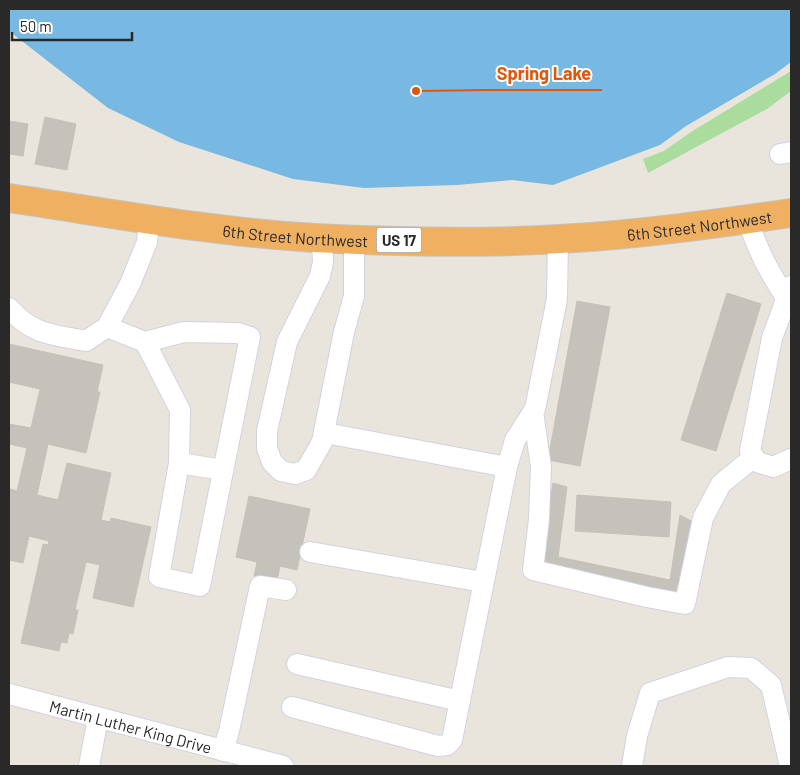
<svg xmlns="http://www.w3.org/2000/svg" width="800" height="775" viewBox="0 0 800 775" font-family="Barlow,sans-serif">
<rect width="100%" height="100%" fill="#eae5dc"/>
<!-- green -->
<polygon fill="#aadc9d" points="791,71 791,91 767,109 648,173 643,159 664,151 691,132"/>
<!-- water -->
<polygon fill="#77b9e3" points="9,9 791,9 791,62 775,74 686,126 660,145 553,185 512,180 457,185 364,188 293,179 179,142 108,108 9,31"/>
<!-- building -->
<g fill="#c5c2bb" stroke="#c5c1b6">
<polygon points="45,117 76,124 67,170 35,164"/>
<polygon points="9,121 28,124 23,156 9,154"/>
<polygon points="727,293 761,304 716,451 681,440"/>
<polygon points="577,301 610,307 580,466 548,460"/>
<polygon points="9,344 103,365 97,392 100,392 86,453 48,444 37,495 58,500 67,463 111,473 101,520 110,522 111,518 151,527 133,607 93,598 100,565 86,562 75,610 78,610 73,634 69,633 67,643 61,642 59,651 21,643 43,544 48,545 49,541 29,536 23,563 9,560 9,496 10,489 17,491 27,448 9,444 9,424 31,428 40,389 9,382"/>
<polygon points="553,483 567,487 558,557 670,580 680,515 693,522 681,585 677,585 674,597 551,569 541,554"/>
<polygon points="577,495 671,502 669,537 575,531"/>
<polygon points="249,496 310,509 297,570 280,566 277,581 254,576 257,562 236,557"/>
</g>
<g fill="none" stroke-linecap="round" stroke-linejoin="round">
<!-- minor casing -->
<g stroke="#d1d2e0" stroke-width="22">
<g id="minor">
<polyline points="780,154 791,152"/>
<path d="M 748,219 C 756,249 770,274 787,299"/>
<polyline points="322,238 323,262 320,276 287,342 267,431 267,448 272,462 281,471 295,474 306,470 322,442 344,332 354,296 354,239"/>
<polyline points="791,286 772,338 750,451 757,462 773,467 791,459"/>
<path d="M 9,308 C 34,336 52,334 86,341 L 107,327 L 130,284 L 147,242 L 149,219"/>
<polyline points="107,327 145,342 184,332 238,333 250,337 200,586 159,577 179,463 180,410 145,342"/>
<polyline points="533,412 541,467 539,519 533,570 647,597 685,604 703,518 721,484 754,457"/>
<polyline points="336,435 507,467"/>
<polyline points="179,463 223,470"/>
<polyline points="310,552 483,582"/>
<polyline points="297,664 460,701"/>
<path id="s1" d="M 9,694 L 283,766"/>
<polyline points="292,707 438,746 447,745 452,740 507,467 515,440 535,409 557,299 558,240"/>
<polyline points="223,751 229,731 260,586 286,590"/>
<polyline points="89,766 98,718"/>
<polyline points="632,766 637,736 650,693 728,667 751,668 771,685 790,766"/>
</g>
</g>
<!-- highway casing -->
<g stroke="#c3c3c3" stroke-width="30">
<g id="highway">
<path id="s2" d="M 9,198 C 110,213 212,232 315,238 C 396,242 478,244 560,239 C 637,235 714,224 791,213"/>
</g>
</g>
<!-- minor -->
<use href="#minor" stroke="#fff" stroke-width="20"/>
<!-- highway -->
<use href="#highway" stroke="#efb061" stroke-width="28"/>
</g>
<g text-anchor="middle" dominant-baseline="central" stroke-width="4" stroke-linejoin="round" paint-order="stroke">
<!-- shield labels -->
<rect fill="#fff" stroke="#696969" stroke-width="1" x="376.5" y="227.5" width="45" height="25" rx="4"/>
<g font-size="15" font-weight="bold" fill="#292929">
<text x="399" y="240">US 17</text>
</g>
<!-- street labels -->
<g font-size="16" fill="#292929" stroke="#fff">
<text stroke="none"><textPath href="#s2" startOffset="694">6th Street Northwest</textPath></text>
<text stroke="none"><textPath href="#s2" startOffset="289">6th Street Northwest</textPath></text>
<text stroke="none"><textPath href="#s1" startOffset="126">Martin Luther King Drive</textPath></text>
</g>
</g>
<!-- callouts -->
<path fill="none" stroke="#de570d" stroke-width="2" d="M416 91L487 90H602"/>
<circle fill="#de570d" stroke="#fff" stroke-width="2" cx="416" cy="91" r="5"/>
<g font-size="18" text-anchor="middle" font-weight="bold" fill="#de570d" stroke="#fff" stroke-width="4" stroke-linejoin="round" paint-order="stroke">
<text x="544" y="80">Spring Lake</text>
</g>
<!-- border -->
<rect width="800" height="775" fill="none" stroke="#292929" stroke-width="20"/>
<!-- scale -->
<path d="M12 32v8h120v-8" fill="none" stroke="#292929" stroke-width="2.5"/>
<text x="20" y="32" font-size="15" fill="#292929" stroke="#ffffff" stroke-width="4" paint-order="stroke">50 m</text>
</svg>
